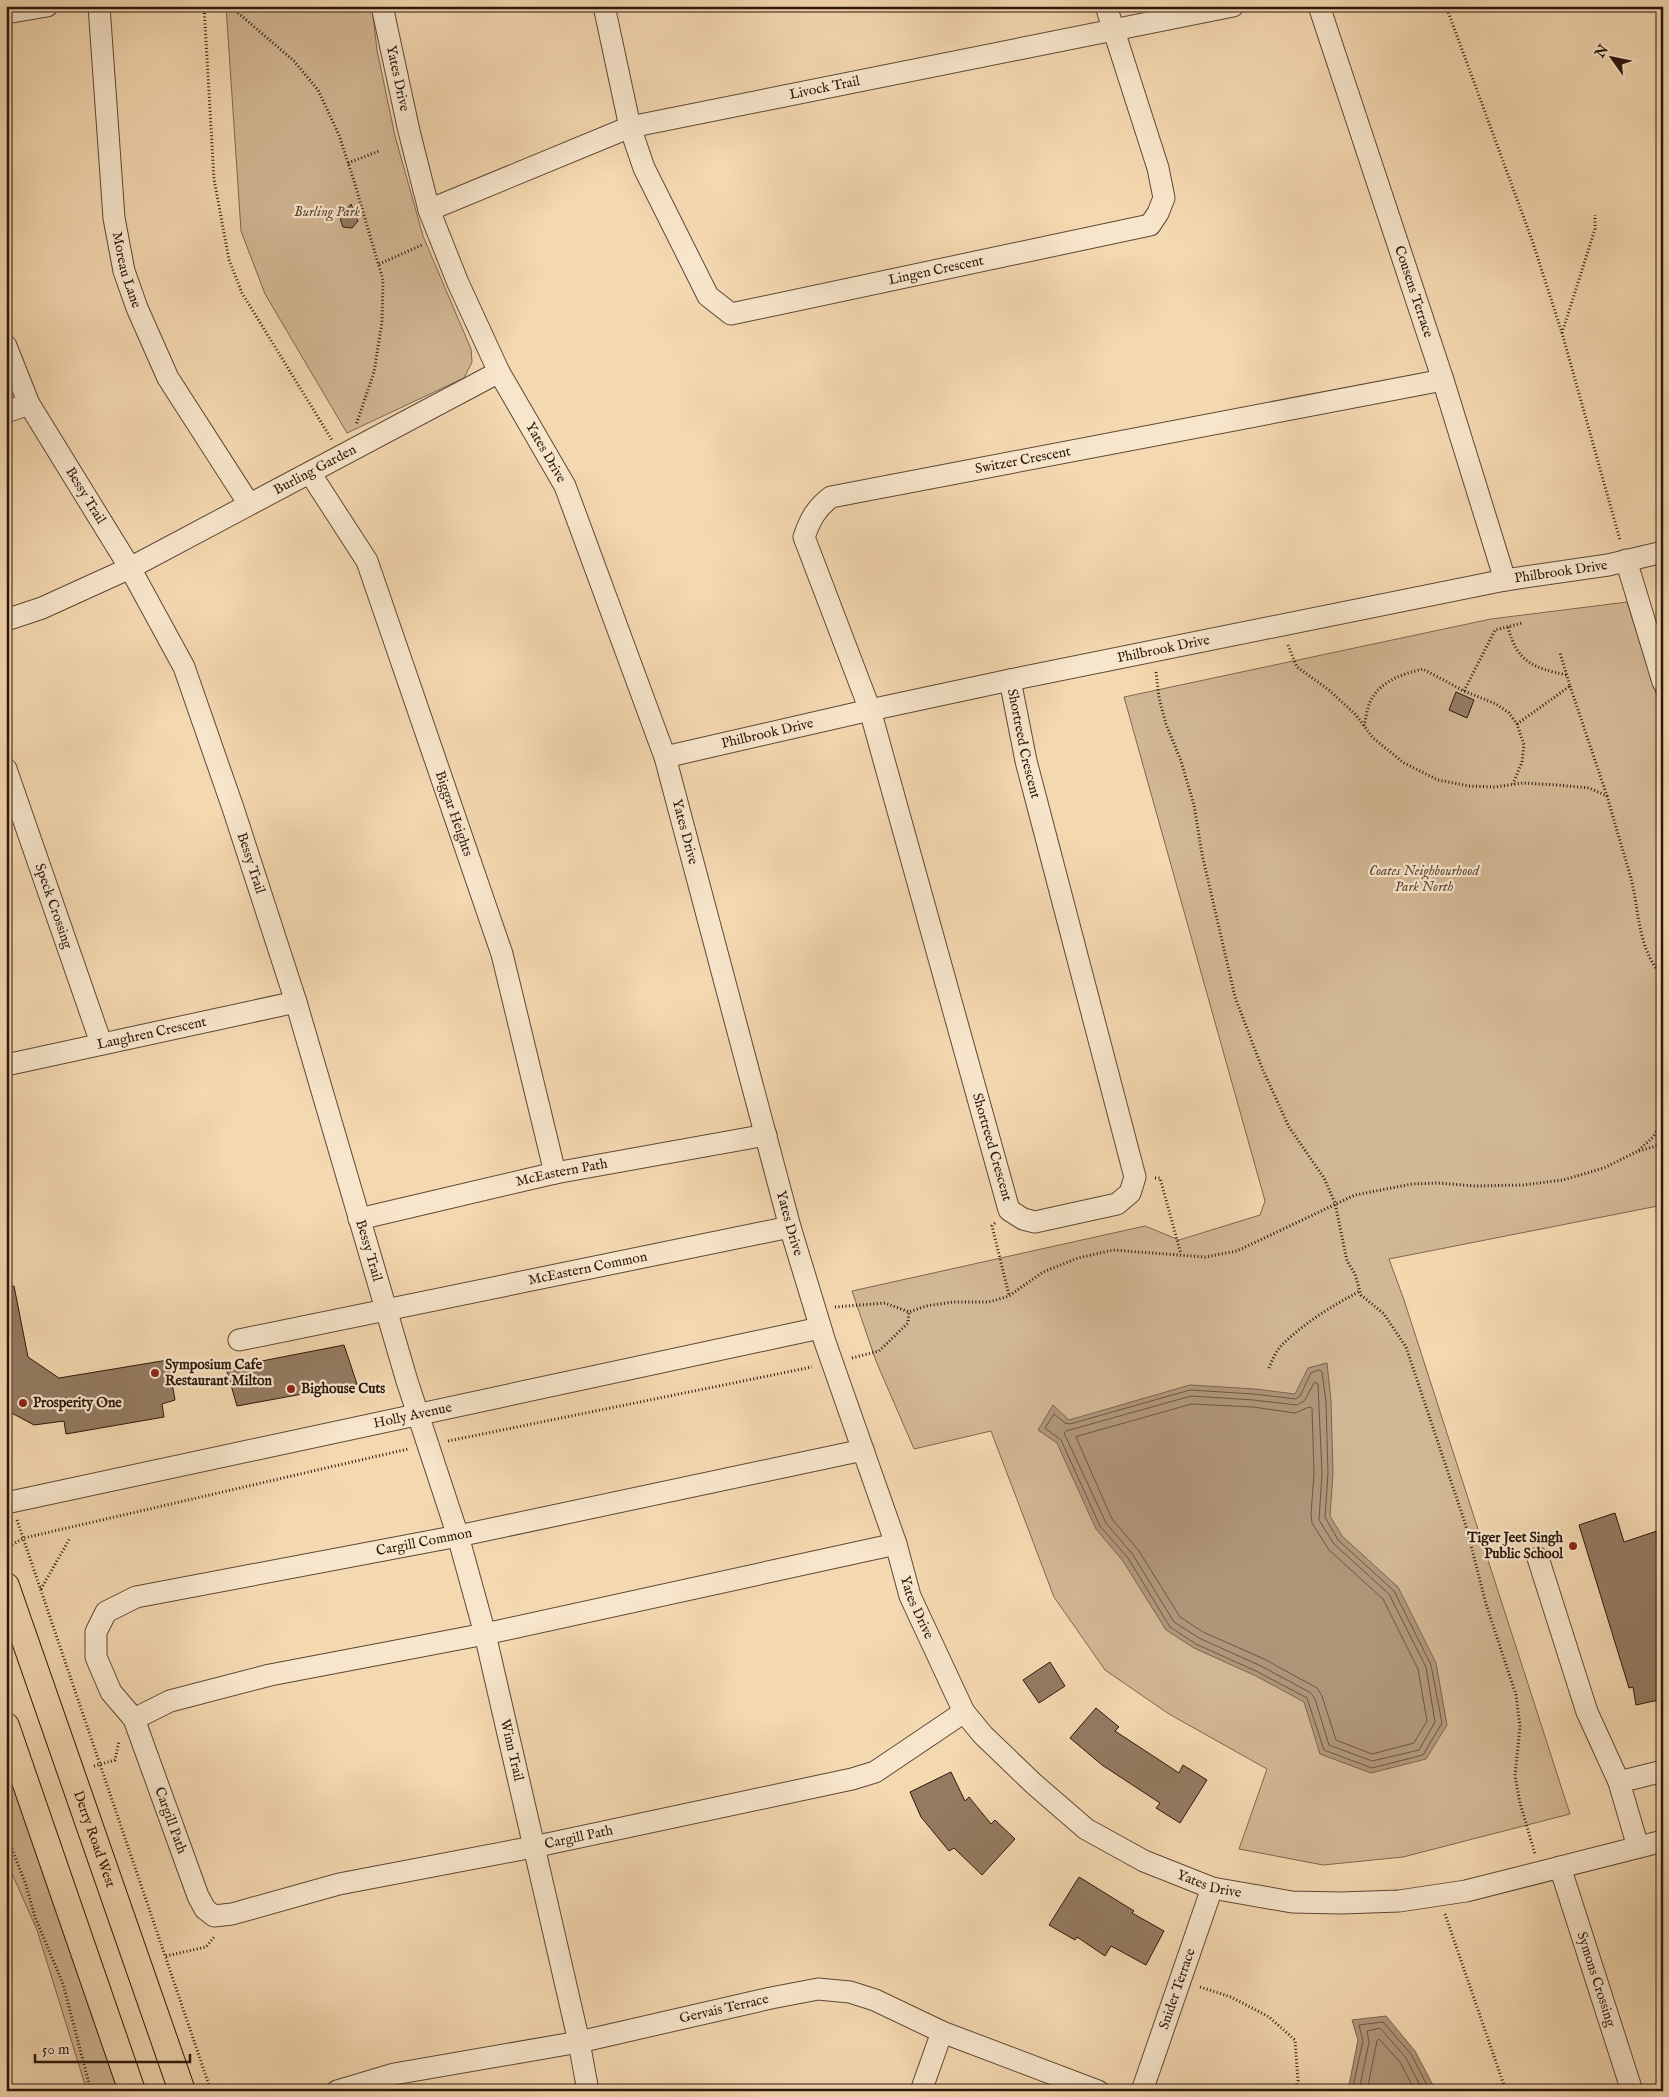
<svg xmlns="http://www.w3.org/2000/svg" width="1669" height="2097" viewBox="0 0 1669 2097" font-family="'IM FELL English',serif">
<rect width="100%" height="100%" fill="#f4d8b0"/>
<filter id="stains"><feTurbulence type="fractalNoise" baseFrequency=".004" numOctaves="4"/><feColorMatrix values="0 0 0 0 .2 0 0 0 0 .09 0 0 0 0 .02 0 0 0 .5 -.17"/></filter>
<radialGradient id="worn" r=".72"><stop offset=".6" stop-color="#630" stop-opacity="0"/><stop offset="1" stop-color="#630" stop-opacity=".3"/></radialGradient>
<!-- green -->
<g fill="#d2b794" stroke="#7e6750">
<polygon points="226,6 372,6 377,50 395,136 423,236 471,349 472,362 464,378 347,433 265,294 241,231"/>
<polygon points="1627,602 1663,715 1663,1205 1389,1259 1404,1300 1570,1814 1403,1857 1323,1865 1239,1849 1267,1769 1169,1714 1105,1670 1054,1597 991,1431 914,1449 876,1361 852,1291 1145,1226 1179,1240 1260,1215 1265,1201 1124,697 1491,619"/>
<polygon points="6,1746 143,2091 87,2091 37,1930 6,1860"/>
</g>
<!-- water -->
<g fill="#b09679" stroke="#7b634e">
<polygon points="1327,1363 1331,1401 1333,1473 1330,1516 1342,1536 1398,1587 1436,1663 1447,1725 1426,1759 1371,1773 1320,1754 1304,1702 1256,1676 1194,1648 1166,1630 1123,1561 1096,1529 1057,1443 1038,1430 1053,1405 1069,1420 1190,1385 1255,1389 1295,1394 1308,1368"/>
<polygon points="1386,2016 1415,2051 1436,2091 1346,2091 1349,2085 1358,2040 1352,2020"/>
</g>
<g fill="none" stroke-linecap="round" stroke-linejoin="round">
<!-- shore -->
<g stroke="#6e5643" stroke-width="1">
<polygon points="1320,1370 1322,1372 1326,1402 1328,1473 1325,1517 1338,1540 1394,1591 1431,1665 1442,1723 1423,1755 1372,1768 1324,1750 1307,1698 1258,1672 1196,1644 1170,1627 1128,1558 1100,1526 1061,1440 1045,1428 1054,1414 1065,1423 1070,1424 1190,1390 1254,1394 1296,1399 1300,1396 1311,1373"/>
<polygon points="1315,1382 1318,1384 1322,1473 1319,1520 1334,1544 1389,1594 1426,1667 1435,1722 1419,1750 1372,1761 1329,1745 1315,1699 1311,1693 1261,1666 1199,1638 1174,1622 1133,1555 1106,1523 1064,1433 1066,1431 1191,1396 1253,1400 1297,1405 1304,1401"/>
<polygon points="1192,1404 1253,1407 1295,1413 1309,1407 1312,1408 1314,1473 1311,1515 1312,1523 1329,1550 1383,1599 1418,1669 1427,1721 1414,1743 1372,1754 1336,1740 1322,1696 1317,1688 1264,1659 1203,1632 1180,1617 1139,1551 1112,1519 1076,1437"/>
<polyline points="1352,2091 1363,2041 1359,2025 1383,2022 1411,2054 1430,2091"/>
<polyline points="1359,2091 1369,2042 1367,2031 1380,2028 1406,2058 1423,2091"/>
<polyline points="1367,2091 1377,2041 1379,2039 1400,2062 1415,2091"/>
</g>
</g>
<!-- building -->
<g fill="#947b62" stroke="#2b170d">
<polygon points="351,204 358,221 352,228 343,227 340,218"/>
<polygon points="1456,692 1474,700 1467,718 1449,710"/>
<polygon points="14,1286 28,1357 59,1378 168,1360 175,1400 162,1404 164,1417 66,1434 64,1421 34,1425 6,1410 6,1287"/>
<polygon points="344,1345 357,1384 237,1406 226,1368"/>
<polygon points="1615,1513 1624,1542 1663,1529 1663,1699 1636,1705 1633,1687 1629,1688 1579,1525"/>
<polygon points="1050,1662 1065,1686 1039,1703 1023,1680"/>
<polygon points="1096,1708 1119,1727 1115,1731 1179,1773 1183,1765 1207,1780 1180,1823 1156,1808 1160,1803 1102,1765 1070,1738"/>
<polygon points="951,1772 965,1801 969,1797 991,1824 995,1820 1015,1839 982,1875 954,1848 949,1851 921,1817 910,1792"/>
<polygon points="1079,1877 1134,1911 1132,1913 1164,1931 1146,1965 1111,1946 1105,1956 1077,1937 1075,1940 1049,1925"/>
</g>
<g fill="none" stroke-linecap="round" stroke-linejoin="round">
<!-- minor casing -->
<g stroke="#5d4736" stroke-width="23">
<g id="minor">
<path id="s1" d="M 99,6 L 114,218 L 124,271 L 137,308 L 168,378 L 249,504"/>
<path id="s2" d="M 382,6 L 409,131 L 429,210 L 458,283 L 499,372 L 565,486 L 665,757 L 790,1227 L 825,1342 L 896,1544 L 910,1596 L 964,1712 L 983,1735 L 1034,1784 L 1086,1829 L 1144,1861 L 1212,1888 L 1292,1902 L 1341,1903 L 1399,1901 L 1466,1891 L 1663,1841"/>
<path id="s3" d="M 604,6 L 630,127 L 644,168 L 708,296 L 731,314 L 1150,225 L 1158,213 L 1164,198 L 1158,168 L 1106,6"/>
<path id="s4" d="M 1319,6 L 1443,380 L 1505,580"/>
<polyline points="6,13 47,6"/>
<path id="s5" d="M 429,210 L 630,127 L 1233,6"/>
<path id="s6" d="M 6,346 L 29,404 L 130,568 L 184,667 L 233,808 L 296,1002 L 407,1381 L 458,1536 L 485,1634 L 579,2042 L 588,2091"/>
<polyline points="6,412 29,404"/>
<path id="s7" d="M 310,473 L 367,561 L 502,954 L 555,1173"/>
<polyline points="1626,560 1663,682"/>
<path id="s8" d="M 6,620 L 42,608 L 130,568 L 499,372"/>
<path id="s9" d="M 1010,680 L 1026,761 L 1135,1177 L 1130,1193 L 1117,1204 L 1035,1222 L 1023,1219 L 1009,1210 L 870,710 L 804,537 C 810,520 816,508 831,497 L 1443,380"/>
<path id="s10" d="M 665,757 L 870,710 L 1010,680 L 1505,580 L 1608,565 L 1663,552"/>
<path id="s11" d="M 6,769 L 101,1043"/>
<path id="s12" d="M 6,1065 L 296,1002"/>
<path id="s13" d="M 359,1219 L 555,1173 L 766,1135"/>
<path id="s14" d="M 239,1340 L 790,1227"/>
<path id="s15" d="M 863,1450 L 458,1536 L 136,1597 L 106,1612 L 96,1632 L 96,1657 L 111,1692 L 134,1719 L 198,1896 L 205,1909 L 214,1916 L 232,1914 L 339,1884 L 533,1847 L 852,1779 L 875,1772 L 964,1712"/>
<path id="s16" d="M 6,1503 L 820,1328"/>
<polyline points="1538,1558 1587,1712 1619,1782 1638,1847"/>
<polyline points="134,1719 170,1701 270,1675 485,1634 896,1544"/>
<polyline points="1619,1782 1663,1771"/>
<path id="s17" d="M 1560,1867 L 1632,2091"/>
<path id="s18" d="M 337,2091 L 394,2074 L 579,2042 L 771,1998 L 818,1989 L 850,1992 L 875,2000 L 942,2032 L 1098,2091"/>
<polyline points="921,2091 942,2032"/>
<path id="s19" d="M 1142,2091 L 1212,1888"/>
</g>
</g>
<!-- major casing -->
<g stroke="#2b170d" stroke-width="28">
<g id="major">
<path id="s20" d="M 6,1586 L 182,2091"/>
<polyline points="6,1726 132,2091"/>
</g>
</g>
<!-- path -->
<g stroke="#2b170d" stroke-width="3" stroke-dasharray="1 2.5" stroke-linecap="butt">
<polyline points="204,6 214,179 229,260 242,293 332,440"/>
<polyline points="230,6 294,61 318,90 339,135 354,181 383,280 382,322 374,372 356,425"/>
<polyline points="1446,6 1532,240 1562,333 1620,540"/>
<polyline points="348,163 379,151"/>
<polyline points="379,264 422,245"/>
<polyline points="1562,333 1595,229 1595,215"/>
<path d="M 1508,627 C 1517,662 1533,668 1567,675"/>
<path d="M 1288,645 L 1297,667 L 1329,690 L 1356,715 L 1373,738 L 1404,763 L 1438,780 L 1469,786 L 1495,787 L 1523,783 L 1557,785 L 1589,788 L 1607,796 C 1615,824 1623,851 1631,878 C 1639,910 1638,952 1663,976"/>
<polyline points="1156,672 1159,698 1166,724 1181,761 1194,805 1202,854 1235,997 1262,1068 1289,1127 1324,1178 1335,1203 1347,1261 1355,1274 1361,1295 1384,1314 1406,1347 1466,1526 1486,1604 1516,1695 1520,1727 1515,1776 1520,1803 1535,1854"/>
<polyline points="1570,686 1607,796"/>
<polyline points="1464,691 1495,630 1522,623"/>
<polyline points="1517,724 1570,686 1560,653"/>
<path d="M 1364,726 C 1366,718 1367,709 1370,702 C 1380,681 1402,674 1423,669 L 1464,691 L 1496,704 L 1509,713 L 1517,724 L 1524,745 L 1522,762 L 1513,784"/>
<polyline points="1639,1151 1663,1144"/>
<polyline points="1155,1178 1160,1178 1181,1254"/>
<polyline points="995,1223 992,1226 1009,1295"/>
<polyline points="835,1307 885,1303 909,1312 926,1306 953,1302 989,1302 1009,1296 1043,1272 1078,1258 1113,1250 1205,1257 1237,1251 1355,1195 1412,1184 1438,1183 1475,1186 1523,1185 1563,1180 1604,1168 1638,1151 1653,1137 1663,1122"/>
<polyline points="852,1358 879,1351 908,1323 909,1312"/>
<path d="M 1269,1368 C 1272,1361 1275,1353 1280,1347 C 1302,1324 1332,1306 1360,1291"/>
<polyline points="448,1441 812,1367"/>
<polyline points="17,1520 211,2091"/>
<polyline points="6,1548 24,1538 408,1449"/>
<polyline points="41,1589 70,1538"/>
<polyline points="94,1766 115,1760 119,1741"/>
<polyline points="6,1840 12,1849 26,1885 35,1917 63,1984 91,2091"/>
<polyline points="1445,1914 1506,2091"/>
<polyline points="166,1956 206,1947 215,1936"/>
<polyline points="1200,1987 1231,1997 1269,2017 1295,2040 1298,2081 1294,2091"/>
</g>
<!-- minor -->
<use href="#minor" stroke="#f8e6cc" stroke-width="21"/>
<!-- major -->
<use href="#major" stroke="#f4d8b0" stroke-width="26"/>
</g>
<!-- markers -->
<g fill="#8f2418" stroke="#f8e6cc" stroke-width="2">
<circle cx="155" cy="1373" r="5"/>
<circle cx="291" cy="1389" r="5"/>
<circle cx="23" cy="1403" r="5"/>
<circle cx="1573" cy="1546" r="5"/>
</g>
<g text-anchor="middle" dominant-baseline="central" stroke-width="4.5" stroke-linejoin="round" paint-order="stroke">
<!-- street labels -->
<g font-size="14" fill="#2b170d" stroke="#f8e6cc">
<text stroke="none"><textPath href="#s2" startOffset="74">Yates Drive</textPath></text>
<text stroke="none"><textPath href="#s5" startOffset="416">Livock Trail</textPath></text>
<text stroke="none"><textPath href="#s1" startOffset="266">Moreau Lane</textPath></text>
<text stroke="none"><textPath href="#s3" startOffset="549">Lingen Crescent</textPath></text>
<text stroke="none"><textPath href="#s4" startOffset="301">Cousens Terrace</textPath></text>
<text stroke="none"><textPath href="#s2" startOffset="479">Yates Drive</textPath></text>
<text stroke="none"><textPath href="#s9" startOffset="1608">Switzer Crescent</textPath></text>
<text stroke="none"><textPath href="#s8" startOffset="344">Burling Garden</textPath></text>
<text stroke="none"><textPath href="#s6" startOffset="170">Bessy Trail</textPath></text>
<text stroke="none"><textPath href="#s10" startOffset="915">Philbrook Drive</textPath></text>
<text stroke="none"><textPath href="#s10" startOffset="510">Philbrook Drive</textPath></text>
<text stroke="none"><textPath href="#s10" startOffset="105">Philbrook Drive</textPath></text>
<text stroke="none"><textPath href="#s9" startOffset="65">Shortreed Crescent</textPath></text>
<text stroke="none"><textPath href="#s7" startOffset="372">Biggar Heights</textPath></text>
<text stroke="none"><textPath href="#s2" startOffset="884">Yates Drive</textPath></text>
<text stroke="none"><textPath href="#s6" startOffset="575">Bessy Trail</textPath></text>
<text stroke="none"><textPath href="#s11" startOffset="145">Speck Crossing</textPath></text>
<text stroke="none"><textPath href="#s12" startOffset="149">Laughren Crescent</textPath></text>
<text transform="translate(992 1147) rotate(74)">Shortreed Crescent</text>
<text stroke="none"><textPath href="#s13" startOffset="208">McEastern Path</textPath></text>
<text stroke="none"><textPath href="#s2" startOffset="1289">Yates Drive</textPath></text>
<text stroke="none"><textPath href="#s6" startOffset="980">Bessy Trail</textPath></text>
<text stroke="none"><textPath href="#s14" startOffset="356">McEastern Common</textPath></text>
<text stroke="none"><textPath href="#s16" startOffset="416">Holly Avenue</textPath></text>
<text transform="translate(424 1542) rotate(-11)">Cargill Common</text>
<text stroke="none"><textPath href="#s2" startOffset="1694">Yates Drive</textPath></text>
<text stroke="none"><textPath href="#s6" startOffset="1500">Winn Trail</textPath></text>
<text stroke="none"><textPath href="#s15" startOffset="1004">Cargill Path</textPath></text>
<text stroke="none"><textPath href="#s15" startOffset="1484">Cargill Path</textPath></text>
<text stroke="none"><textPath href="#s20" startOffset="268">Derry Road West</textPath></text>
<text stroke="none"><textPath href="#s2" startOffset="2114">Yates Drive</textPath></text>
<text stroke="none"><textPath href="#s17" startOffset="118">Symons Crossing</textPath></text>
<text stroke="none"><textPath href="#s19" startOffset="108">Snider Terrace</textPath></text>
<text stroke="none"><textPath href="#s18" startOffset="396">Gervais Terrace</textPath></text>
</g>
<!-- park labels -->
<g font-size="14" font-style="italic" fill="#5d4736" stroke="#f8e6cc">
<text x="327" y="212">Burling Park</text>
<text x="1424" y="871">Coates Neighbourhood<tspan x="1424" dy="16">Park North</tspan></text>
</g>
<!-- poi labels -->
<g font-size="14" font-weight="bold" fill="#2b170d" stroke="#f8e6cc" text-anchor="start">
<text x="165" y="1365">Symposium Cafe<tspan x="165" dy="16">Restaurant Milton</tspan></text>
<text x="301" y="1389">Bighouse Cuts</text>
<text x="33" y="1403">Prosperity One</text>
<text x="1563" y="1538" text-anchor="end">Tiger Jeet Singh<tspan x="1563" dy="16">Public School</tspan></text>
</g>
</g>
<!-- margin -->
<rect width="1669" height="2097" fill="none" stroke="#f4d8b0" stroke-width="25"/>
<rect x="8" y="8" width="1654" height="2082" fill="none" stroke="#2b170d" stroke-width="2.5"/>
<rect x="12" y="12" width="1644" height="2072" fill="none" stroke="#2b170d"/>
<!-- north arrow -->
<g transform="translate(1612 58) rotate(303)" stroke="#f8e6cc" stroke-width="4" paint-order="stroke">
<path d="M0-4L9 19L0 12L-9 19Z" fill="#2b170d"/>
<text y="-8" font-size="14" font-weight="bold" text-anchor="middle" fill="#2b170d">N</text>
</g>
<!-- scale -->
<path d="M35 2054v8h155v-8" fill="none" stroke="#2b170d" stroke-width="2.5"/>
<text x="42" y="2054" font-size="15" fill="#2b170d" stroke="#f8e6cc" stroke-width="4" paint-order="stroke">50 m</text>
<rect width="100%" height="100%" filter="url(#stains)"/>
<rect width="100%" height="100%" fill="url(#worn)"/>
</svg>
